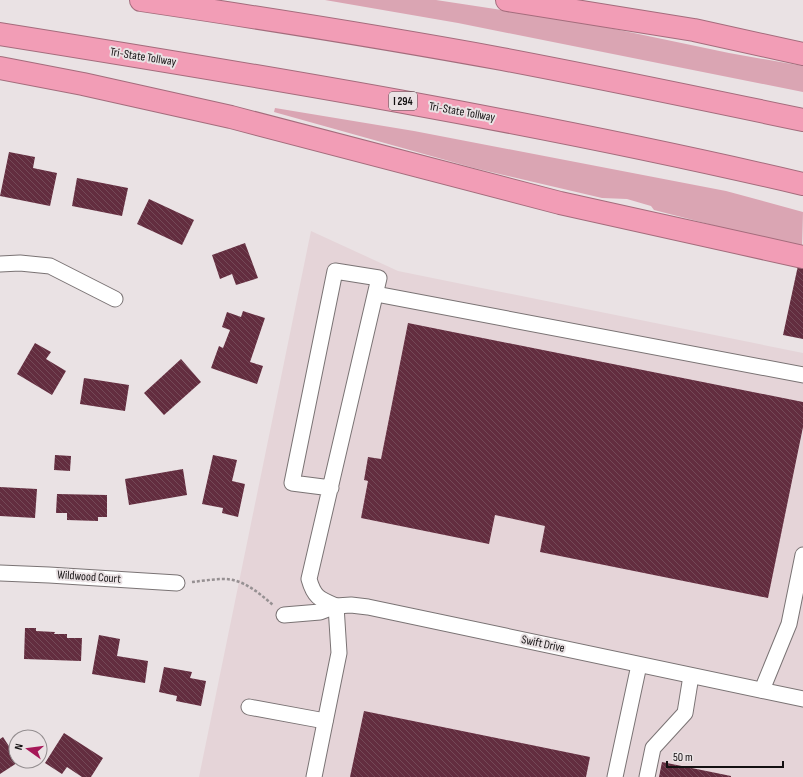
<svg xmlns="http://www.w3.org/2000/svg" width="803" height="777" viewBox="0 0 803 777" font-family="'Sofia Sans Condensed',sans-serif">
<defs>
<pattern id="building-back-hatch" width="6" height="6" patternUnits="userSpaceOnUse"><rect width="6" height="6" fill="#632d3f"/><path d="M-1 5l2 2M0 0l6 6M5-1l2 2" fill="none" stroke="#744957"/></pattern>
</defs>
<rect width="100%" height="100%" fill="#eae2e4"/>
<!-- built -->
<polygon fill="#e5d4d8" points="311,231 398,271 803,353 803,777 199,777"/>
<!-- grass -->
<g fill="#daa5b3">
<polygon points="325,0 436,0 586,23 729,53 803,66 803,92 458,23"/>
<polygon points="275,108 414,131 726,191 803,212 802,248 654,210 651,206 627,199 602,198 474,168 274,112"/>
</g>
<!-- building -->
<g fill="url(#building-back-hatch)">
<polygon points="9,152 35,157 33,168 57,173 50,206 0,196"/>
<polygon points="77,178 128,188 122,216 72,206"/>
<polygon points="149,199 194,220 182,245 137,224"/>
<polygon points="245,243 258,278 236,285 232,274 220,279 212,255"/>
<polygon points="802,247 803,247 803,339 783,335"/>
<polygon points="243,311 265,318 250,362 263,366 257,384 211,368 219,346 223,348 230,330 222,327 227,312 241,317"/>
<polygon points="408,323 803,402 803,427 768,598 540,552 545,526 495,515 489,544 361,518 368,481 364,480 368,457 381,459"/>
<polygon points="35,343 51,352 46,359 66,371 52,395 17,374"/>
<polygon points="181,359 201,382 164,415 144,393"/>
<polygon points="84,378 129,385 125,411 80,404"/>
<polygon points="55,455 71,456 70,471 54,470"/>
<polygon points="213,455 237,460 232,481 245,484 238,517 222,513 223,508 202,504"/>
<polygon points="183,469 187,495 129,505 125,479"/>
<polygon points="0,487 37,489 35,518 0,516"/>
<polygon points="57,494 107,495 107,517 98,517 98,521 67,520 67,513 56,513"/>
<polygon points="25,628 36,628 36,631 55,632 54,634 67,634 67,638 82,638 81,661 24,659"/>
<polygon points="99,635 120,639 117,656 148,661 145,683 92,674"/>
<polygon points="164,667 192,672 190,678 206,681 201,706 176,701 177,696 159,692"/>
<polygon points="364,711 590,757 586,777 350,777"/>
<polygon points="64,733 103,758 91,777 82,777 67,767 62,774 45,763"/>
<polygon points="3,737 16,757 16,761 20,761 0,774 0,739"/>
<polygon points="662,762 731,776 731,777 659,777"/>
</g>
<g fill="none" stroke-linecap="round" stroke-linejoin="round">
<!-- minor casing -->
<g stroke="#7a7374" stroke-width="17">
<g id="minor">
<polyline points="0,264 20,263 50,266 115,299"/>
<polyline points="376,294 803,375"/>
<polyline points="0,573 49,575 177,583"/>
<polyline points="284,615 320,612 336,606 351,605 368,607 803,699"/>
<polyline points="762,690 789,624 803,555"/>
<polyline points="249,707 325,721"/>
<path d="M 314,777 L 339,653 L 336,606 C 319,599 314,597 309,579 L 379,278 L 335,271 L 292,483 L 331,488"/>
<polyline points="615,777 639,665"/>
<polyline points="647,777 653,748 685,713 691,676"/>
</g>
</g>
<!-- highway casing -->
<g stroke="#a46c7c" stroke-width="24">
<g id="highway">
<path d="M 141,0 C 262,18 382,37 502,59 C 602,78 703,99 803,120"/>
<polyline points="507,0 694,30 803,54"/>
<path d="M 0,34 C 269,77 538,122 803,184"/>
<polyline points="0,68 83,84 231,117 560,203 803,257"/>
</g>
</g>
<!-- path -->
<path stroke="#969092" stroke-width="2.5" stroke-dasharray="3 2" stroke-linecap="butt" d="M 192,582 C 202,581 213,579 224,579 C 243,579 259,593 273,605"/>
<!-- minor -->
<use href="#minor" stroke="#fff" stroke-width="15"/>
<!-- highway -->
<use href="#highway" stroke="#f29db6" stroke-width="22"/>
</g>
<g text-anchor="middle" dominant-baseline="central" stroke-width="4" stroke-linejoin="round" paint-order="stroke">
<!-- shield labels -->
<rect fill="#eae2e4" stroke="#544f50" stroke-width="1" x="389" y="92" width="28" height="18" rx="3"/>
<g font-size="11" font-weight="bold" fill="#131011">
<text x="403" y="101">I 294</text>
</g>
<!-- street labels -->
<g font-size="12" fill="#131011" stroke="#eae2e4">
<text transform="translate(143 57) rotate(9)">Tri-State Tollway</text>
<text transform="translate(462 112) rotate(10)">Tri-State Tollway</text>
<text transform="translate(89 577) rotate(4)">Wildwood Court</text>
<text transform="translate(543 644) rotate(12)">Swift Drive</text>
</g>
</g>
<!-- north arrow -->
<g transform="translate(28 749) rotate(284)"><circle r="19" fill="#eae2e4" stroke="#948e90"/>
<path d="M0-3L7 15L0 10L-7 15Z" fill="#a61758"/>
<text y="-6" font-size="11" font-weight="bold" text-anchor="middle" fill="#131011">N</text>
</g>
<!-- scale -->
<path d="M667 761v6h116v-6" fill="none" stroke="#131011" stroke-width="2"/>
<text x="673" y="761" font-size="12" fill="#131011" stroke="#eae2e4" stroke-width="3" paint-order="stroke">50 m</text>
</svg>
